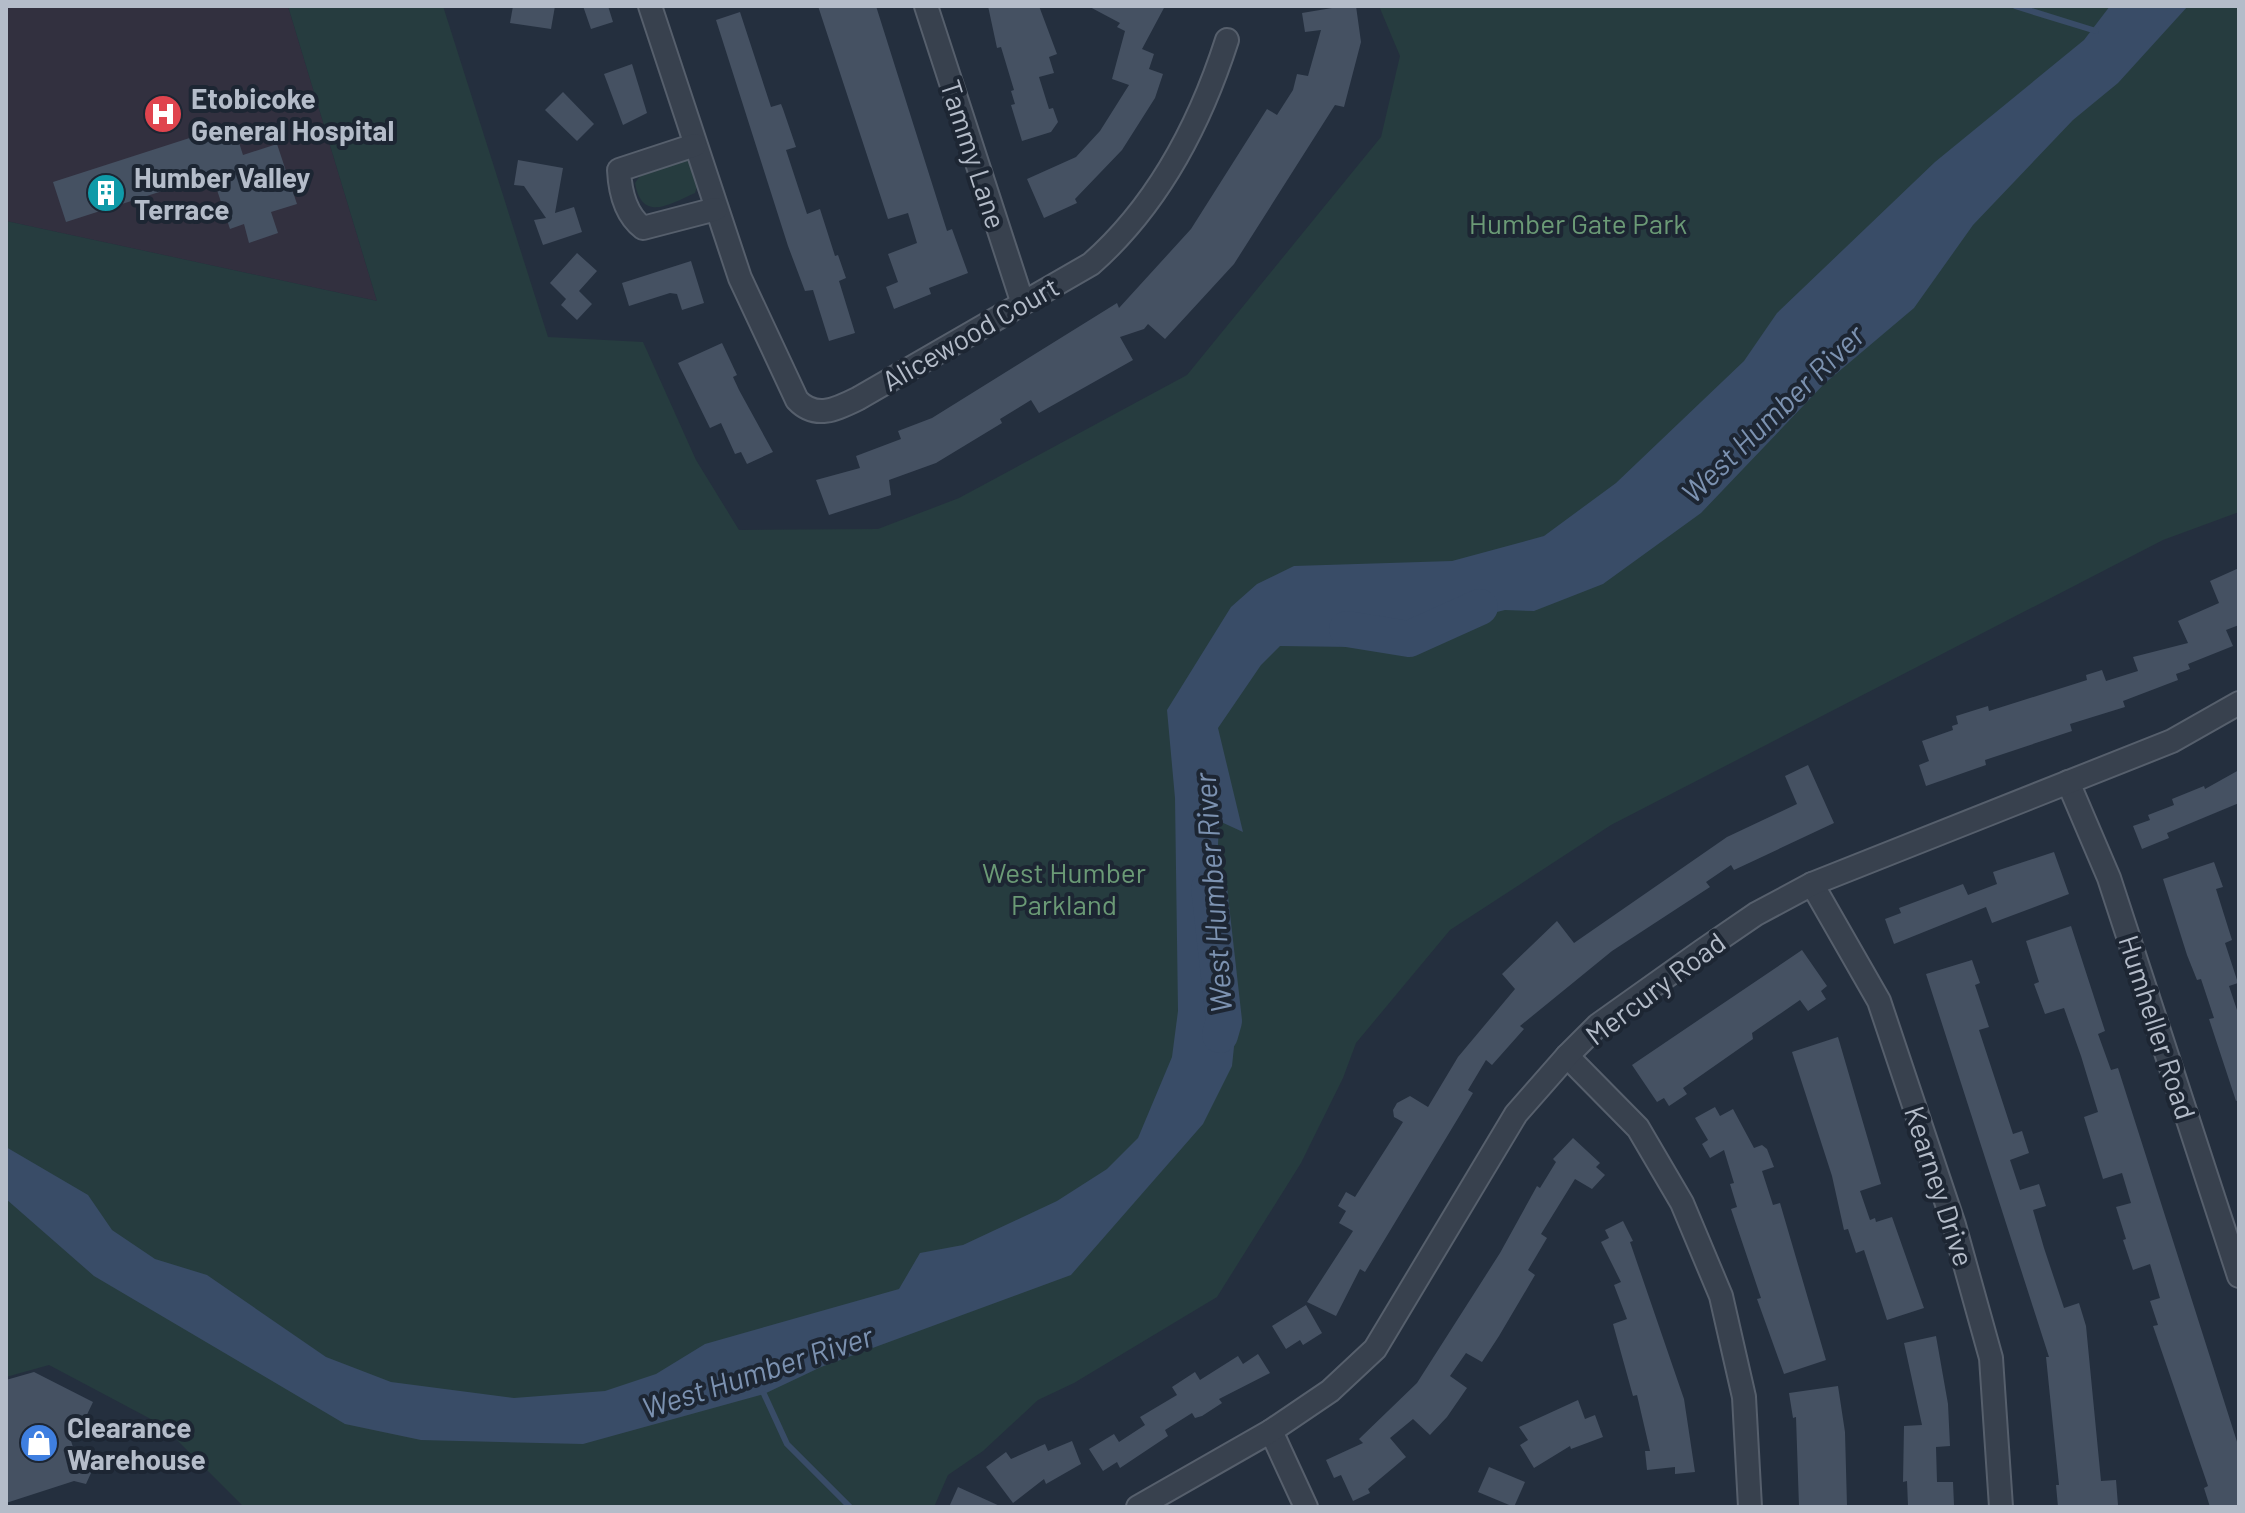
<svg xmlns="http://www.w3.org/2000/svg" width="2245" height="1513" viewBox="0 0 2245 1513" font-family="Barlow,sans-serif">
<rect width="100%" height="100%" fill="#242f3e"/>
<!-- medical -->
<polygon fill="#32303f" points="6,6 288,6 377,301 6,221"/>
<!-- green -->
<g fill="#263c3f">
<polygon points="288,6 443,6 548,337 643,342 696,460 739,530 878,529 959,498 1187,375 1381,137 1400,56 1379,6 2239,6 2239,512 2163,540 1611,825 1450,930 1356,1043 1343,1078 1301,1163 1217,1297 1074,1383 1038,1400 983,1451 948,1475 934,1507 244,1507 162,1425 49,1365 6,1377 6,221 377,301"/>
<path d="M 686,159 C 699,170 701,178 695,193 C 670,204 642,223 635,183 L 647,166 Z"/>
</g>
<!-- water -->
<polygon fill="#394c67" points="2110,6 2188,6 2118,83 2073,120 1973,225 1914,308 1824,384 1701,513 1603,584 1534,611 1505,610 1354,647 1280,646 1261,665 1218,728 1243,832 1219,821 1213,966 1218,983 1238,1008 1232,1066 1203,1124 1071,1275 821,1367 764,1394 583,1444 421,1440 345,1424 94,1276 6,1199 6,1147 88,1195 112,1230 155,1259 207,1275 326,1357 391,1382 514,1398 605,1391 656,1374 705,1344 899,1289 920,1253 963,1245 1057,1201 1107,1169 1138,1138 1172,1057 1178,1011 1175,798 1167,710 1231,607 1257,584 1294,566 1452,561 1544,536 1616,483 1744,361 1777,313 1935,162 2084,40"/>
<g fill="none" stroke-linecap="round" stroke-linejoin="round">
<!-- stream -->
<g stroke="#394c67" stroke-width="6">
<polyline points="2015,6 2096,31"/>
<polyline points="764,1394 787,1444 850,1507"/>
</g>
<!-- river -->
<g stroke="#394c67" stroke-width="36">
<polyline points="1347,629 1409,639 1480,607"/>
<polyline points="1209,888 1224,1021 1220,1035"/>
</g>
</g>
<!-- building -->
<g fill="#455162">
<polygon points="513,6 555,6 551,29 510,23"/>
<polygon points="583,6 608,6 613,22 591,29"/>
<polygon points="818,6 876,6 947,231 952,229 968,273 929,288 931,294 894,309 886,287 898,282 888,254 917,243 908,213 888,219"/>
<polygon points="988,6 1039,6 1057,54 1049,57 1054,73 1039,77 1049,109 1053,108 1058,122 1051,132 1022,141 1011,105 1015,104 1011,91 1014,90 1001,47 997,48"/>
<polygon points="1088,6 1165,6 1142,49 1154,54 1149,69 1163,74 1155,98 1122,150 1075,199 1077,203 1044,218 1027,179 1076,157 1100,131 1129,85 1112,79 1125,31 1117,27 1120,23"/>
<polygon points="1344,6 1356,6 1361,42 1344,107 1335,105 1234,264 1165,339 1148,324 1144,329 1120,337 1133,360 1039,413 1031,400 1000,419 1002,423 936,463 889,480 891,495 829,515 816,480 860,468 856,456 901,439 898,431 932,418 1117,303 1119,308 1191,229 1267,109 1277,115 1293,90 1297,74 1308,76 1321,30 1305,32 1302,13"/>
<polygon points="740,12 771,107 781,104 783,109 796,147 786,150 807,214 820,209 835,256 838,255 846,278 839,281 855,333 829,341 813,290 805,291 788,246 716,20"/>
<polygon points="632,64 647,113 623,125 604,74"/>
<polygon points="563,92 594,124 577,141 545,110"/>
<polygon points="233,124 243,155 277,144 297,204 271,212 278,233 249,243 244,224 230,229 212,175 66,222 53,182"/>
<polygon points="518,160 563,168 555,213 574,207 582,232 543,245 534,220 546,218 524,186 514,185"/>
<polygon points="577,253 597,271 579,291 592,304 577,320 561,305 566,299 550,283"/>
<polygon points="691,261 704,303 682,310 677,294 670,293 629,306 622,283"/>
<polygon points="722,343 737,375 733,377 739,390 773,452 747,464 741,452 735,454 721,423 710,428 678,363"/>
<polygon points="2239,568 2239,625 2226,630 2233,646 2188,664 2190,669 2176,674 2178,680 2123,701 2125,707 2070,724 2072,731 1985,760 1986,765 1926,786 1919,765 1929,761 1922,741 1953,730 1952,726 1958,724 1956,716 1988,706 1989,711 2087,680 2086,675 2102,670 2106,681 2138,671 2133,657 2188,643 2178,621 2219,603 2210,581"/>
<polygon points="1808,765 1834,823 1734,870 1731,865 1706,882 1710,887 1612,951 1520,1026 1524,1029 1492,1065 1486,1060 1468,1090 1473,1093 1460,1115 1365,1272 1360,1269 1336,1316 1307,1302 1353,1231 1339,1223 1346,1211 1338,1206 1346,1192 1355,1197 1403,1122 1394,1117 1393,1110 1397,1103 1410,1096 1428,1107 1458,1057 1515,989 1502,974 1557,921 1574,943 1727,837 1797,804 1785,776"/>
<polygon points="2239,770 2239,803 2167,833 2169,838 2142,849 2133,826 2150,820 2148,815 2174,805 2172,799 2204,786 2205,789"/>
<polygon points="2054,852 2069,894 1992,923 1986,907 1894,944 1885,919 1901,913 1899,908 1963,884 1968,895 1997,884 1993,872"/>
<polygon points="2214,862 2223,887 2216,889 2232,940 2225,943 2238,983 2229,986 2239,1016 2239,1100 2236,1101 2209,1019 2214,1018 2201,979 2197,980 2187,955 2163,879"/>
<polygon points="2071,926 2105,1031 2098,1034 2111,1070 2118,1068 2239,1448 2239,1507 2210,1507 2204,1488 2208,1486 2153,1326 2158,1325 2150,1301 2160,1298 2150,1264 2133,1270 2123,1240 2126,1239 2116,1207 2131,1203 2122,1173 2103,1179 2084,1117 2098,1112 2081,1056 2064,1008 2045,1014 2034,984 2039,982 2026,941"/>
<polygon points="1802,950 1827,986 1821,991 1826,999 1808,1011 1800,1000 1752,1033 1753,1039 1683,1088 1687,1094 1669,1106 1664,1098 1657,1102 1632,1065"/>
<polygon points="1972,960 1980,983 1975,985 1989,1027 1979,1030 2013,1134 2022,1131 2029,1153 2010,1160 2020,1190 2039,1184 2046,1206 2033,1210 2044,1248 2064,1308 2079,1303 2086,1326 2101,1481 2116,1480 2118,1505 2058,1507 2056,1485 2059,1485 2046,1357 2049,1357 1926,974"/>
<polygon points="1838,1037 1881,1184 1860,1191 1870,1220 1875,1218 1876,1222 1892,1217 1924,1308 1887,1320 1864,1250 1856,1253 1848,1229 1844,1230 1832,1176 1792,1052"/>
<polygon points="1715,1107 1720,1116 1733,1109 1754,1148 1762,1145 1767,1149 1774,1167 1762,1171 1773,1205 1780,1203 1826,1360 1784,1374 1757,1299 1761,1298 1731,1209 1737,1207 1730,1184 1734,1183 1724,1150 1710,1158 1702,1144 1708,1140 1695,1118"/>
<polygon points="1573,1138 1600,1163 1596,1167 1605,1175 1592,1189 1575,1179 1541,1234 1547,1238 1528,1270 1535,1275 1499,1336 1482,1362 1466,1353 1450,1376 1467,1388 1447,1417 1430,1435 1413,1419 1390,1438 1406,1457 1368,1489 1370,1493 1353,1501 1341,1475 1334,1478 1326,1460 1363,1443 1359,1439 1417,1383 1500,1253 1537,1186 1540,1188 1556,1162 1553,1159"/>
<polygon points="1623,1221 1633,1241 1630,1242 1684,1399 1695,1472 1675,1474 1675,1467 1647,1470 1645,1451 1650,1451 1637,1395 1633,1396 1613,1324 1627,1319 1614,1285 1621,1282 1601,1242 1609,1238 1605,1230"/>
<polygon points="1306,1305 1322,1333 1303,1345 1300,1340 1286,1349 1272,1326"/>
<polygon points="1936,1336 1948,1404 1950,1446 1936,1447 1937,1482 1953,1482 1954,1505 1908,1506 1907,1481 1903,1482 1904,1426 1922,1425 1904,1343"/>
<polygon points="1258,1354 1270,1373 1219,1399 1222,1403 1202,1416 1195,1418 1192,1413 1165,1430 1168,1436 1120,1468 1117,1462 1103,1471 1089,1449 1114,1434 1119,1442 1145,1425 1140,1417 1177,1395 1172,1387 1195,1372 1200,1380 1238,1356 1243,1364"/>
<polygon points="34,1372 93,1402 83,1423 65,1423 77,1459 86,1457 91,1473 86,1484 74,1481 6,1503 6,1380"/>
<polygon points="1838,1386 1845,1432 1847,1506 1799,1507 1796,1417 1793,1418 1789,1393"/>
<polygon points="1578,1400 1585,1419 1595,1415 1603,1437 1571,1449 1570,1446 1534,1468 1520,1445 1528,1440 1519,1427"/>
<polygon points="1072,1441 1081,1464 1046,1484 1044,1479 1013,1503 986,1467 1006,1452 1011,1459 1045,1444 1048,1451"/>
<polygon points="1489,1467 1525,1482 1514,1507 1478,1492"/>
<polygon points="958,1487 1002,1507 949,1507"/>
</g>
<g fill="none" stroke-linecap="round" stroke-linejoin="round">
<!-- minor casing -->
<g stroke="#565f6c" stroke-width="26">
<g id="minor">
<path d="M 650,6 L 740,278 L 797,400 C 816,420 837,409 859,398 L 1091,264 C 1158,205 1200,124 1227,40"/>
<polyline points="926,6 1022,301"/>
<path d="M 695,145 L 619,170 C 620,191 626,215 643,228 L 716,209"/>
<polyline points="2068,782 2109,878 2239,1276"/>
<polyline points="1812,884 1879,1001 1954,1225 1991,1358 2001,1507"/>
<polyline points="1567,1056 1638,1128 1682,1203 1721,1296 1744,1397 1750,1507"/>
<polyline points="1271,1431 1306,1507"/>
<polyline points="1138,1507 1271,1431 1330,1391 1375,1349 1516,1114 1567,1056 1598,1025 1702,951 1756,914 1812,884 2172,741 2239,703"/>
</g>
</g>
<!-- minor -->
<use href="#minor" stroke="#38414e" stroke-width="22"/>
</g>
<!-- icons -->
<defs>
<g id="hospital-disc" transform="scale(2)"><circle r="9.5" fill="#e0444e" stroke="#1d2633"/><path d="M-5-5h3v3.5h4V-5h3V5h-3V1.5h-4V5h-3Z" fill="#fff"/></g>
<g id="building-disc" transform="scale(2)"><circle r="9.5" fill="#0f9aa8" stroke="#1d2633"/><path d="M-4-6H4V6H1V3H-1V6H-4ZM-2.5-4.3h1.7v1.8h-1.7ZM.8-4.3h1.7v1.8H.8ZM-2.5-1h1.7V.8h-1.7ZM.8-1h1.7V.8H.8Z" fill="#fff"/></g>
<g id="shop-disc" transform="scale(2)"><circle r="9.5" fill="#3f7fe0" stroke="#1d2633"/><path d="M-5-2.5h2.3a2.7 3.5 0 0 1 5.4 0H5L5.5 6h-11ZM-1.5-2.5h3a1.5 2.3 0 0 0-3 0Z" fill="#fff"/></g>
</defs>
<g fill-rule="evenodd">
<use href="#hospital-disc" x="163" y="114"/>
<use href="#building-disc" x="106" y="193"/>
<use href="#shop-disc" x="39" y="1443"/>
</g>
<g text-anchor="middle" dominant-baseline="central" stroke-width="8" stroke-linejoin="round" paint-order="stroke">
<!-- poi labels -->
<g font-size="28" font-weight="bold" fill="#b4bcc9" stroke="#1d2633" text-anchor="start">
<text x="191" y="98">Etobicoke<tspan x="191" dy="32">General Hospital</tspan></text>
<text x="134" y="177">Humber Valley<tspan x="134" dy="32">Terrace</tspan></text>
<text x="67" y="1427">Clearance<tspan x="67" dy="32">Warehouse</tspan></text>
</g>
<!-- street labels -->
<g font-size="28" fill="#b4bcc9" stroke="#1d2633">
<text transform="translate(974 154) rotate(72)">Tammy Lane</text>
<text transform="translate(970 333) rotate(-30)">Alicewood Court</text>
<text transform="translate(1655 988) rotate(-37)">Mercury Road</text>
<text transform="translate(2158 1027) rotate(72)">Humheller Road</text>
<text transform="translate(1940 1186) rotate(72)">Kearney Drive</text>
</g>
<!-- park labels -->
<g font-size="28" fill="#6b9a76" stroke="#1d2633">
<text x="1578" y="223">Humber Gate Park</text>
<text x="1064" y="872">West Humber<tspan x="1064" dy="32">Parkland</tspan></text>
</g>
<!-- water labels -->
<g font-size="30" font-style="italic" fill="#7c92b1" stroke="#1d2633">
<text transform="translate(1772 413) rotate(-44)">West Humber River</text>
<text transform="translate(1212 893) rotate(-94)">West Humber River</text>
<text transform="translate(757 1371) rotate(-18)">West Humber River</text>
</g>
</g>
<!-- border -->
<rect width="2245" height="1513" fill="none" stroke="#b4bcc9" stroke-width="16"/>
</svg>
